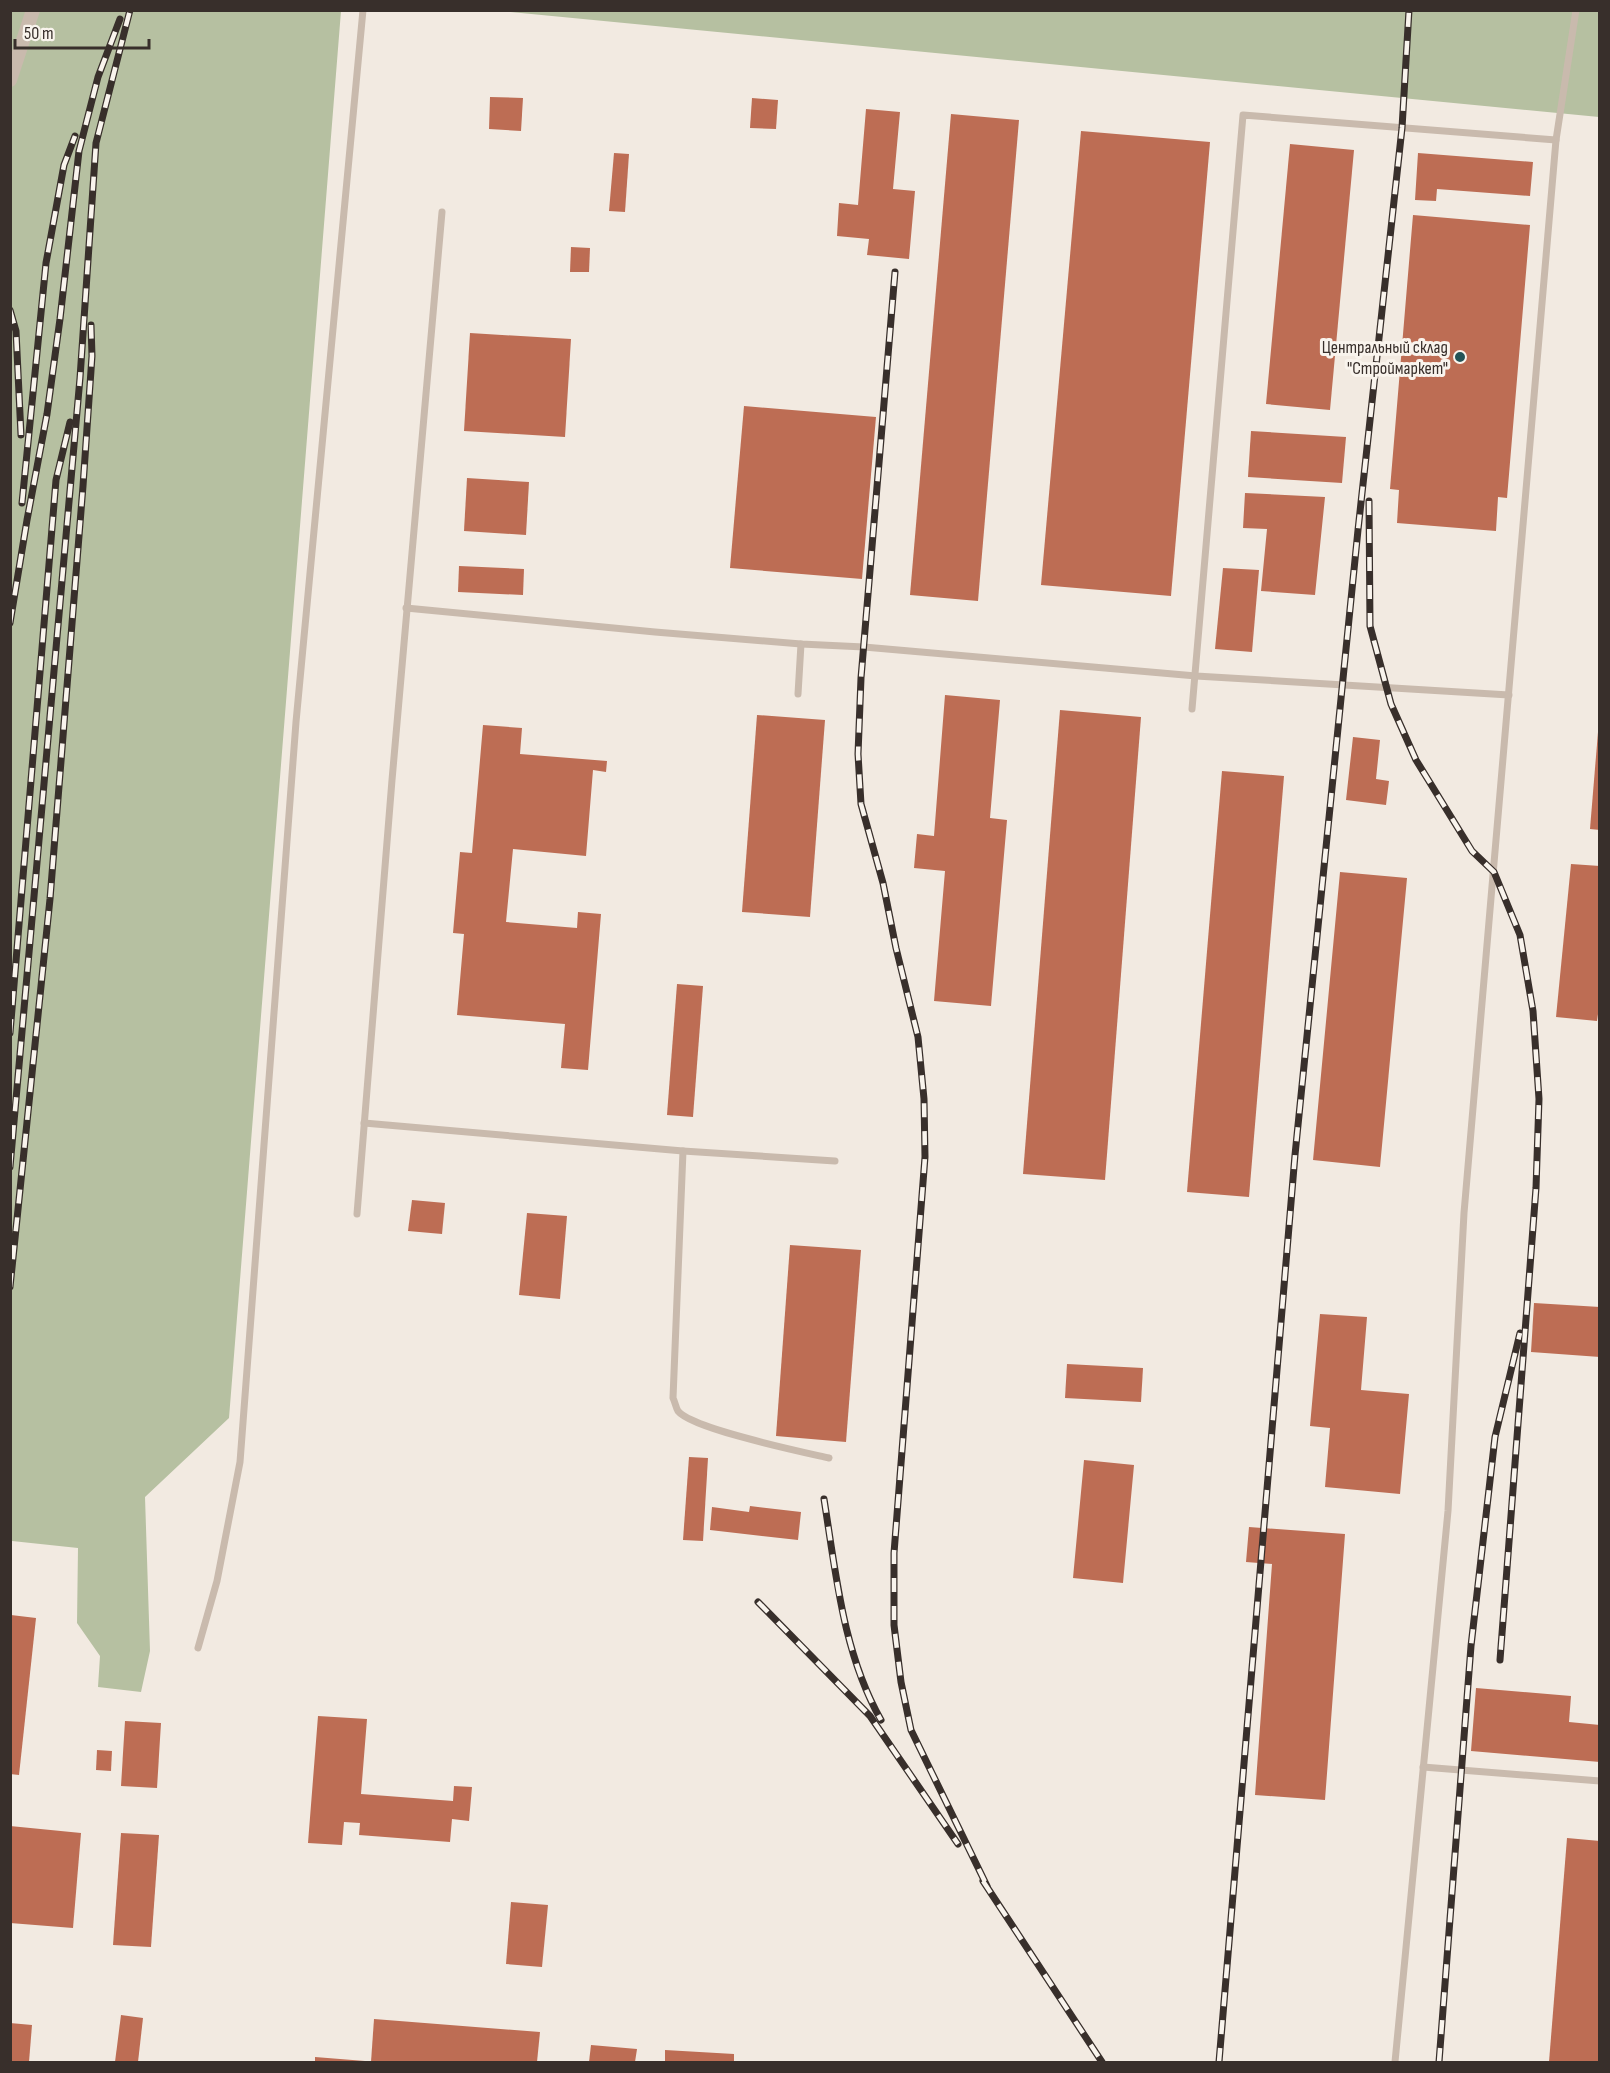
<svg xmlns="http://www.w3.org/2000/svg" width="1610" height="2073" viewBox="0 0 1610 2073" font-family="'Sofia Sans Condensed',sans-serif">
<rect width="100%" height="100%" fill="#f2eae1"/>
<!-- green -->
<g fill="#b6c0a1">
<polygon points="10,11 341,11 229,1418 145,1497 150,1651 141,1692 98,1687 100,1656 77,1623 78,1548 12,1541"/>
<polygon points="499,11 1599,11 1599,117"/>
</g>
<!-- building -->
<g fill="#bd6d54">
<polygon points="490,97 523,98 521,131 489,129"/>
<polygon points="752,98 778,100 776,129 750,128"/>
<polygon points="866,109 900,112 893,189 915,191 909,259 867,255 869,239 837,236 839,203 858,205"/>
<polygon points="951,114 1019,120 978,601 910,595"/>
<polygon points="1081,131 1210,142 1171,596 1041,585"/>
<polygon points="1290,144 1354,150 1330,410 1266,404"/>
<polygon points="614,153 629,154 625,212 609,211"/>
<polygon points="1418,153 1533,162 1530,196 1437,189 1436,201 1415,200"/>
<polygon points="1413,215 1530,225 1507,498 1498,497 1496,531 1397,523 1399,490 1390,489"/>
<polygon points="571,247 590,248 589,272 570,272"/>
<polygon points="470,333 571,339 565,437 464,431"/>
<polygon points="744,406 876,417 862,579 730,568"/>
<polygon points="1251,431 1346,437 1342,483 1248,477"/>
<polygon points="467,478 529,482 526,535 464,531"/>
<polygon points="1245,493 1325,497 1315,595 1261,591 1267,529 1243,528"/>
<polygon points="459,566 524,569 523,595 458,592"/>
<polygon points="1223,568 1259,570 1252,652 1215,649"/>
<polygon points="945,695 1000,700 990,818 1007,820 991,1006 934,1001 945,871 914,868 917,834 934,836"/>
<polygon points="1060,710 1141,717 1105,1180 1023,1174"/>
<polygon points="757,715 825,720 810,917 742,912"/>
<polygon points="483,725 522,728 520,754 607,761 606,772 593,770 586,856 513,849 506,922 577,928 578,912 601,914 588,1070 561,1068 565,1024 457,1015 464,934 453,933 460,852 472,853"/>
<polygon points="1598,732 1600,732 1600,830 1590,829"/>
<polygon points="1353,737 1380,740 1376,779 1389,781 1386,805 1346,800"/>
<polygon points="1222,771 1284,776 1249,1197 1187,1192"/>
<polygon points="1571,864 1600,866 1600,1000 1597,1021 1556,1017"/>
<polygon points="1340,872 1407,878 1380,1167 1313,1160"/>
<polygon points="677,984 703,986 693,1117 667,1115"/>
<polygon points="412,1200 445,1203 442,1234 408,1231"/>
<polygon points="527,1213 567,1216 560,1299 519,1295"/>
<polygon points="790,1245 861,1250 846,1442 776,1436"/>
<polygon points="1534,1303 1600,1307 1600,1357 1531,1352"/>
<polygon points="1320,1314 1367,1317 1361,1390 1409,1394 1400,1494 1325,1487 1330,1428 1310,1426"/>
<polygon points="1067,1364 1143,1368 1141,1402 1065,1398"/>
<polygon points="689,1457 708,1458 703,1541 683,1540"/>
<polygon points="1084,1460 1134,1465 1123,1583 1073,1578"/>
<polygon points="750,1506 801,1512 798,1540 710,1530 712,1507 749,1512"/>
<polygon points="1249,1527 1345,1534 1325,1800 1255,1795 1272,1564 1246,1562"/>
<polygon points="11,1615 36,1618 19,1775 10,1774"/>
<polygon points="1476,1688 1571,1696 1569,1722 1600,1725 1600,1762 1471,1751"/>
<polygon points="318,1716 367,1719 361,1794 453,1801 454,1786 472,1787 469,1821 452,1819 450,1842 359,1835 360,1823 344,1822 342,1845 308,1843"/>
<polygon points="125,1721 161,1723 157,1788 121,1786"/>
<polygon points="97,1750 112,1751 111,1771 96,1770"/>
<polygon points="10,1826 81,1833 73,1928 10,1923"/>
<polygon points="121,1833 159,1835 151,1947 113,1945"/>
<polygon points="1567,1838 1600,1841 1600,2062 1549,2062"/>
<polygon points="511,1902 548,1905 542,1967 506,1964"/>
<polygon points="121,2015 143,2018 138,2062 115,2062"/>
<polygon points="374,2019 540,2032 537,2062 371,2062"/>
<polygon points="10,2023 32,2025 29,2062 10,2062"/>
<polygon points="591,2045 637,2049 635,2062 589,2062"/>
<polygon points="665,2050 734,2054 734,2062 665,2062"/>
<polygon points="315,2057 365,2061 365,2062 315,2062"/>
</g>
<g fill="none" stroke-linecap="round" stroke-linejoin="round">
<!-- lane -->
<g stroke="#c9baad" stroke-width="7">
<polyline points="406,608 655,632 801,644 864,647 1196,676 1509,695"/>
<polyline points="798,694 801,644"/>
<polyline points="1192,709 1243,115 1556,140"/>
<polyline points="364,1123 683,1151 835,1161"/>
<path d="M 683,1151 L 673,1398 C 675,1402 676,1408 678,1411 C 692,1429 803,1452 829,1458"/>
<polyline points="357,1214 392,780 442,212"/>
<polyline points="198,1648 217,1581 240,1462 296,722 363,10"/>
<polyline points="1423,1767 1600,1781"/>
<polyline points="1395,2062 1448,1511 1464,1213 1556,140 1576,10"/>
</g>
<!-- street -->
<polyline stroke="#c9baad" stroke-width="14" points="10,80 33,10"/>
<!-- rail casing -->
<g stroke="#382f2b" stroke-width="7">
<g id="rail">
<polyline points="895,272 861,678 858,754 861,804 883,883 896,948 918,1037 924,1099 925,1157 894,1553 894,1625 901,1682 911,1730 987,1886"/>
<polyline points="10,310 16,331 21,435"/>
<polyline points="1369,501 1370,626 1391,704 1416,760 1472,851 1494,872 1520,935 1533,1011 1539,1099 1536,1188 1500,1660"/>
<polyline points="22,503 46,263 64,165 75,136"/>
<polyline points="10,623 27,520 47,414 60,319 79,151 98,77 120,19"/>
<polyline points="10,1033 56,480 70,422"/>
<polyline points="10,1167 80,378 96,143 130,10"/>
<polyline points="10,1287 50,899 83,486 92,356 91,325"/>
<path d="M 824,1499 C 836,1574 843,1653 881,1720"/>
<polyline points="758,1602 870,1716 958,1844"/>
<polyline points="983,1881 1102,2062"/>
<polyline points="1219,2062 1295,1155 1358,530 1402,128 1409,10"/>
<polyline points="1439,2062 1471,1646 1495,1437 1520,1333"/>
</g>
</g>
<!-- rail -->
<use href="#rail" stroke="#f9f4ed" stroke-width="4.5" stroke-dasharray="14" stroke-linecap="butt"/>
</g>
<!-- markers -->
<circle fill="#245457" stroke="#f9f4ed" stroke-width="2" cx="1460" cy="357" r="6"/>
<g text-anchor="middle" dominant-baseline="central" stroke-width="6" stroke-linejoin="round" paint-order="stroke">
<!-- poi labels -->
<g font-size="18" fill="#382f2b" stroke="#f9f4ed" text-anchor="end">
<text x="1448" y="347">Центральный склад<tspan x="1448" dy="21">"Строймаркет"</tspan></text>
</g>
</g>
<!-- border -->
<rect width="1610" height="2073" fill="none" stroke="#382f2b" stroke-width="24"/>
<!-- scale -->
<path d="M15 39v9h134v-9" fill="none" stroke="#382f2b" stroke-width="3"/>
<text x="24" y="39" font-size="18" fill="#382f2b" stroke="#f9f4ed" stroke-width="4.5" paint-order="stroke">50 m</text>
</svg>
